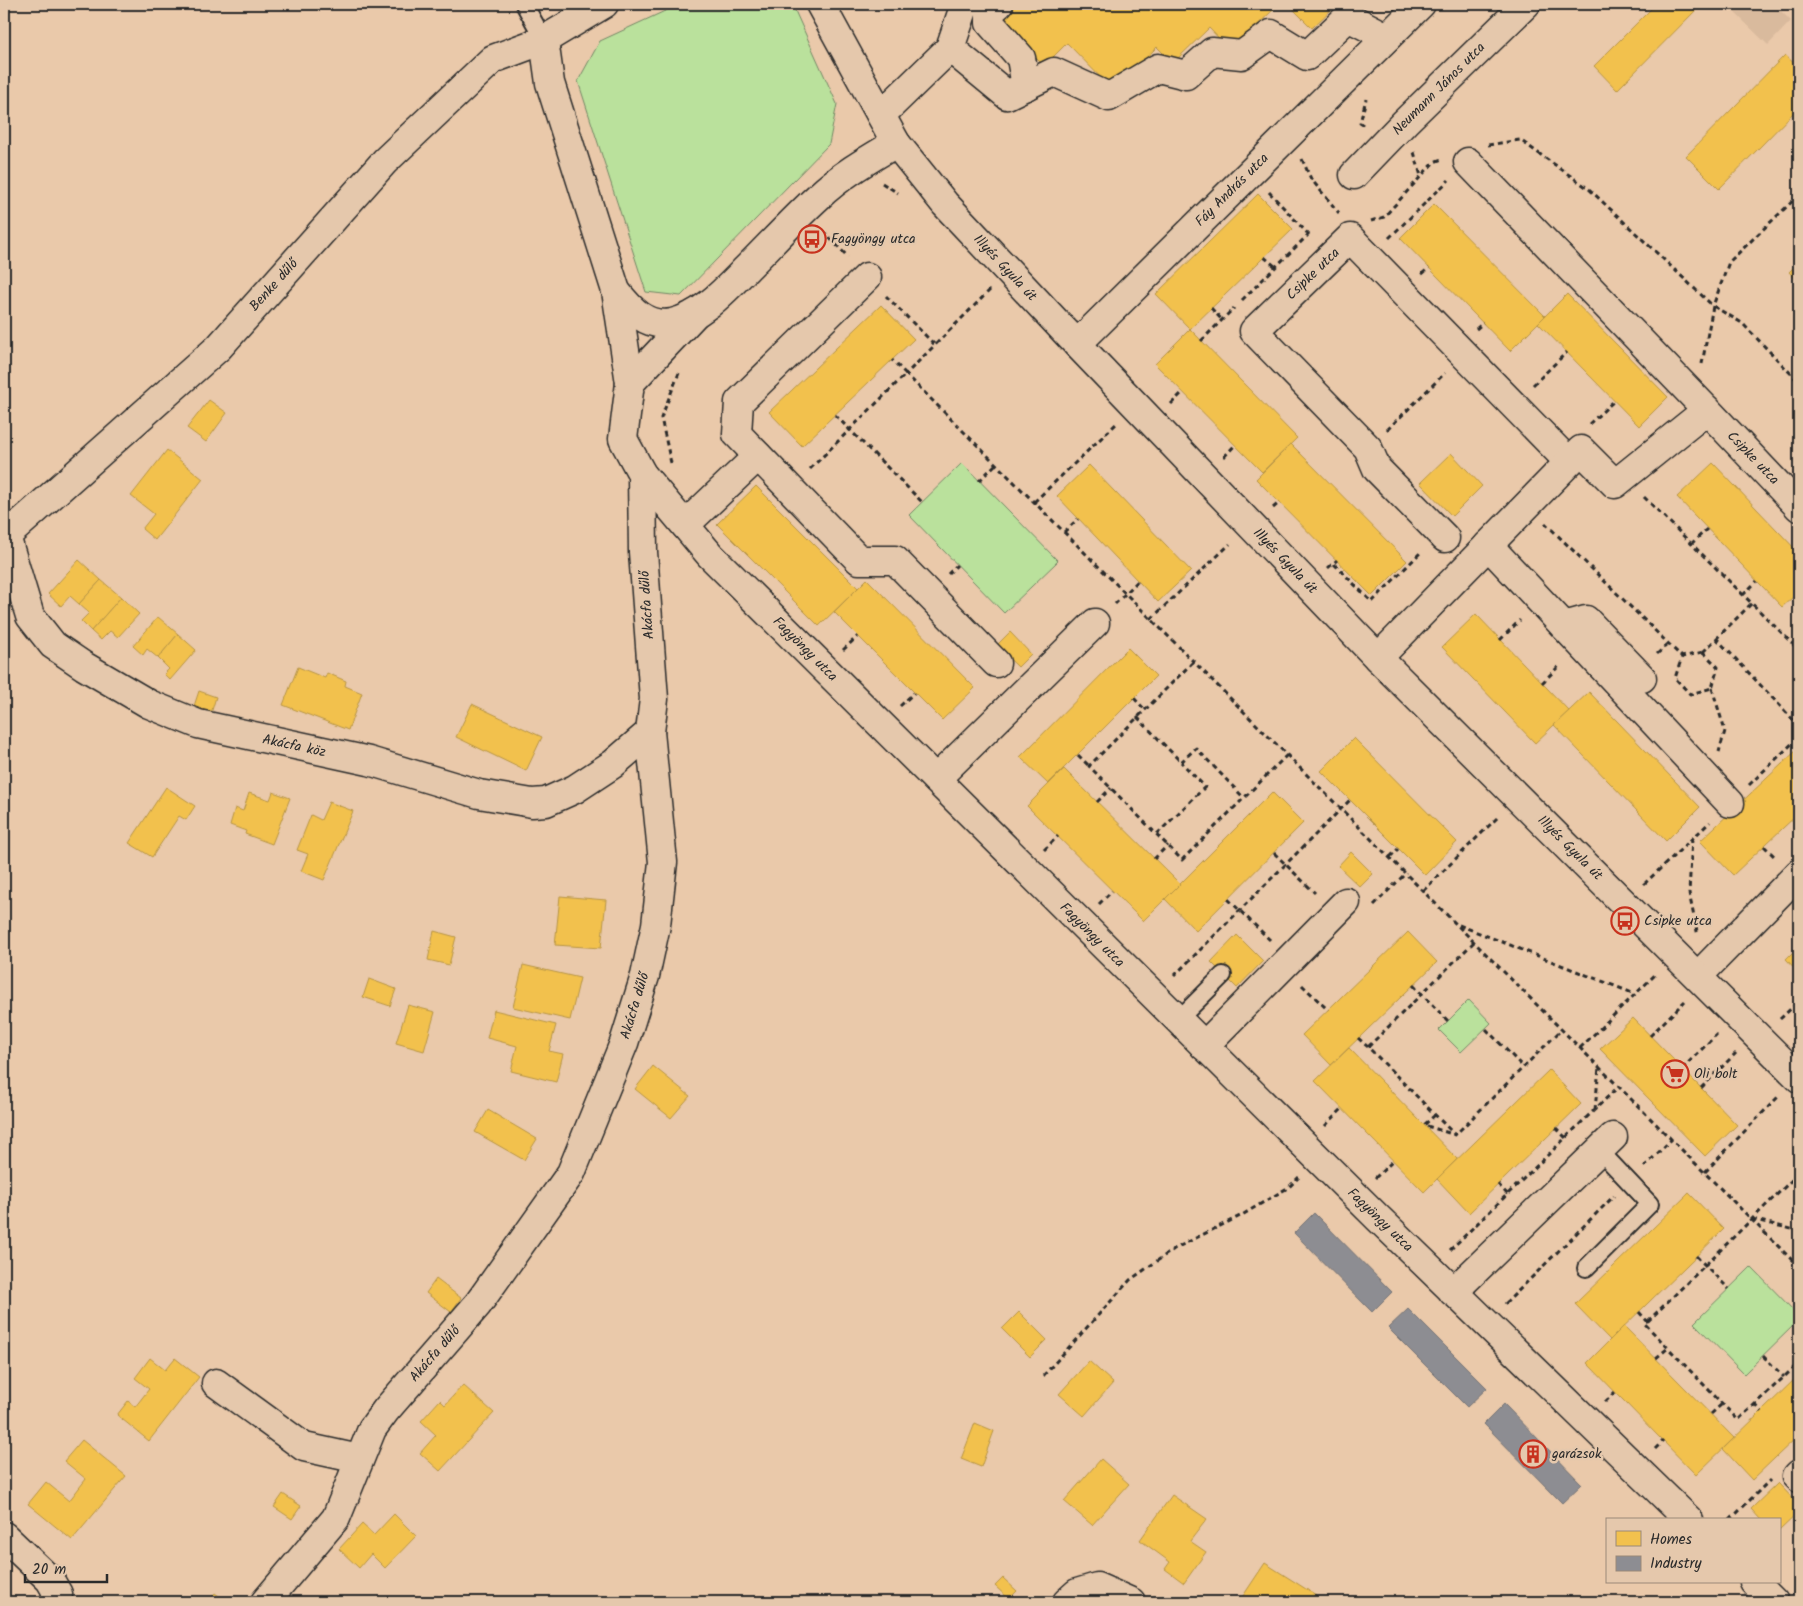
<svg xmlns="http://www.w3.org/2000/svg" width="1803" height="1606" viewBox="0 0 1803 1606" font-family="Kalam,sans-serif">
<rect width="100%" height="100%" fill="#eac9aa"/>
<filter id="ink" filterUnits="userSpaceOnUse"><feTurbulence type="fractalNoise" baseFrequency=".02" numOctaves="2"/><feDisplacementMap in="SourceGraphic" scale="10" xChannelSelector="R" yChannelSelector="G"/><feConvolveMatrix kernelMatrix="1 2 1 2 8 2 1 2 1" color-interpolation-filters="sRGB"/></filter>
<g filter="url(#ink)">
<!-- built -->
<polygon fill="#d9ba9d" points="1726,4 1774,4 1791,21 1768,45"/>
<!-- green -->
<g fill="#bae19c" stroke="#728664">
<polygon points="680,4 792,4 837,104 829,144 681,296 646,292 578,81 600,41"/>
<polygon points="962,463 1058,561 1004,613 909,515"/>
<polygon points="1469,1000 1491,1023 1461,1052 1439,1030"/>
<polygon points="1751,1267 1799,1316 1799,1320 1744,1374 1694,1323"/>
</g>
<!-- homes -->
<g fill="#f2c14e" stroke="#b69444">
<polygon points="1012,4 1279,4 1231,51 1209,28 1173,63 1157,47 1113,90 1067,43 1044,66 997,19"/>
<polygon points="1288,4 1337,4 1312,28"/>
<polygon points="1656,4 1702,4 1617,90 1594,66"/>
<polygon points="1785,55 1799,68 1799,107 1719,189 1686,156"/>
<polygon points="1258,194 1293,229 1190,329 1156,294"/>
<polygon points="1434,204 1545,316 1510,351 1400,238"/>
<polygon points="1799,262 1799,283 1789,272"/>
<polygon points="1567,294 1668,397 1639,426 1538,323"/>
<polygon points="881,305 914,339 802,446 769,412"/>
<polygon points="1190,329 1297,438 1262,472 1155,364"/>
<polygon points="209,400 227,413 206,442 187,428"/>
<polygon points="1291,444 1407,561 1372,596 1256,479"/>
<polygon points="167,450 203,479 155,540 142,529 154,514 131,496"/>
<polygon points="1451,453 1482,486 1452,516 1420,483"/>
<polygon points="1713,463 1799,553 1799,603 1793,597 1782,607 1677,497"/>
<polygon points="1089,465 1191,571 1158,602 1057,496"/>
<polygon points="756,486 858,588 819,626 717,524"/>
<polygon points="79,560 101,580 79,604 70,596 61,606 48,594"/>
<polygon points="867,579 975,688 942,720 834,612"/>
<polygon points="101,580 121,597 91,631 81,621 89,613 79,604"/>
<polygon points="121,597 139,614 118,637 110,631 101,640 91,631"/>
<polygon points="1476,614 1569,711 1535,743 1442,647"/>
<polygon points="158,617 178,634 158,658 147,649 143,655 133,646"/>
<polygon points="1010,632 1031,654 1018,667 996,646"/>
<polygon points="178,634 196,650 170,680 164,674 169,669 158,658"/>
<polygon points="1128,648 1156,676 1048,784 1020,757"/>
<polygon points="298,667 325,678 327,673 346,681 345,686 362,693 348,730 283,705"/>
<polygon points="199,691 216,697 209,720 191,715"/>
<polygon points="1589,692 1700,807 1666,841 1554,725"/>
<polygon points="472,704 542,737 526,771 456,737"/>
<polygon points="1354,738 1457,842 1425,875 1321,771"/>
<polygon points="1799,748 1799,813 1733,875 1700,841"/>
<polygon points="1064,769 1180,884 1143,921 1027,806"/>
<polygon points="166,787 195,806 186,820 179,816 152,857 129,843"/>
<polygon points="273,792 290,798 272,844 245,834 246,831 230,825 235,808 243,811 249,793 270,800"/>
<polygon points="1272,792 1303,823 1196,931 1165,899"/>
<polygon points="329,802 353,811 324,880 301,871 308,854 297,850 311,815 321,820"/>
<polygon points="1351,852 1373,874 1360,887 1338,866"/>
<polygon points="560,896 606,900 601,948 555,945"/>
<polygon points="434,931 456,937 449,965 428,960"/>
<polygon points="1408,932 1437,962 1331,1065 1302,1035"/>
<polygon points="1237,935 1263,961 1237,988 1211,962"/>
<polygon points="1799,946 1799,973 1786,959"/>
<polygon points="523,965 580,978 570,1020 513,1007"/>
<polygon points="369,979 396,989 390,1006 363,997"/>
<polygon points="408,1005 435,1012 424,1051 396,1043"/>
<polygon points="494,1010 556,1025 549,1051 563,1054 556,1082 511,1071 517,1046 487,1038"/>
<polygon points="1633,1018 1737,1125 1705,1156 1600,1049"/>
<polygon points="1349,1048 1457,1159 1424,1192 1315,1081"/>
<polygon points="653,1066 690,1096 671,1118 635,1089"/>
<polygon points="1549,1070 1581,1104 1469,1213 1437,1179"/>
<polygon points="488,1110 537,1139 524,1160 475,1132"/>
<polygon points="1689,1193 1724,1229 1610,1340 1575,1304"/>
<polygon points="436,1279 461,1298 451,1312 426,1293"/>
<polygon points="1019,1312 1047,1340 1030,1357 1002,1329"/>
<polygon points="1624,1326 1734,1438 1696,1475 1587,1363"/>
<polygon points="150,1358 165,1370 175,1358 199,1377 149,1441 117,1415 128,1401 135,1407 149,1389 135,1378"/>
<polygon points="1089,1361 1113,1383 1084,1416 1059,1394"/>
<polygon points="1799,1375 1799,1435 1752,1480 1723,1449"/>
<polygon points="463,1385 494,1413 440,1471 420,1453 436,1435 421,1421 440,1400 445,1405"/>
<polygon points="975,1423 994,1431 981,1467 961,1459"/>
<polygon points="82,1440 126,1476 72,1540 28,1504 46,1482 69,1501 86,1479 64,1461"/>
<polygon points="1101,1459 1129,1484 1092,1525 1064,1501"/>
<polygon points="1778,1483 1799,1505 1799,1512 1779,1531 1779,1520 1761,1520 1751,1509"/>
<polygon points="283,1494 301,1506 292,1519 274,1507"/>
<polygon points="1172,1495 1207,1519 1190,1541 1206,1552 1184,1583 1165,1569 1170,1562 1140,1540"/>
<polygon points="394,1514 416,1536 385,1568 371,1554 359,1568 339,1549 362,1524 374,1535"/>
<polygon points="1265,1563 1317,1596 1313,1602 1239,1602"/>
<polygon points="1003,1578 1017,1591 1009,1599 995,1586"/>
<polygon points="215,1593 227,1602 208,1602"/>
</g>
<!-- industry -->
<g fill="#8d8d92" stroke="#707073">
<polygon points="1314,1213 1392,1292 1372,1312 1294,1233"/>
<polygon points="1408,1309 1487,1388 1467,1407 1388,1328"/>
<polygon points="1504,1404 1582,1484 1562,1503 1484,1424"/>
</g>
<g fill="none" stroke-linecap="round" stroke-linejoin="round">
<!-- lane casing -->
<g stroke="#2b2b2b" stroke-width="20">
<g id="lane">
<polyline points="524,4 544,40"/>
<polyline points="1178,1020 1223,975"/>
<polyline points="1586,1268 1650,1204 1599,1150"/>
</g>
</g>
<!-- street casing -->
<g stroke="#2b2b2b" stroke-width="31">
<g id="street">
<polyline points="999,4 990,12 990,23 1021,58 1026,86"/>
<path d="M 544,40 L 550,83 L 616,291 C 630,309 647,328 672,323 C 703,316 727,288 748,267 C 771,244 794,219 818,197 C 841,175 869,159 896,143"/>
<polyline points="950,48 1007,95 1054,72 1109,97 1158,68 1186,75 1212,52 1242,55 1271,34 1307,56 1348,17 1387,37"/>
<polyline points="881,115 950,48 965,4"/>
<polyline points="1468,162 1707,410"/>
<polyline points="1354,175 1405,122 1526,4"/>
<polyline points="867,277 739,402 737,434 859,560 895,560 996,663"/>
<polyline points="616,291 630,383"/>
<polyline points="695,314 630,383 623,439 642,474 710,555 1378,1218 1689,1520"/>
<polyline points="1077,344 1421,4"/>
<polyline points="685,525 758,456"/>
<polyline points="6,536 30,616 53,645 84,666 149,704 198,724 369,761 479,794 532,803 546,802 575,789 613,764 650,732"/>
<polyline points="4,538 219,347 385,161 493,59 544,40 604,4"/>
<polyline points="1445,538 1377,469 1368,448 1254,331 1350,238 1569,462"/>
<polyline points="1488,545 1730,803"/>
<polyline points="1564,626 1586,620 1642,678"/>
<polyline points="1378,658 1581,450 1615,484 1707,410 1799,507"/>
<polyline points="936,779 1095,623"/>
<polyline points="1698,976 1799,873"/>
<polyline points="1204,1046 1346,902"/>
<polyline points="1453,1292 1613,1137"/>
<polyline points="216,1383 304,1447 359,1459"/>
<polyline points="1799,1474 1797,1476 1799,1478"/>
<polyline points="4,1536 50,1580 58,1594 54,1602"/>
<polyline points="1754,1582 1774,1602"/>
<polyline points="265,1602 336,1518 372,1429 386,1410 478,1304 571,1173 624,1043 645,976 656,925 663,862 650,732 654,699 643,552 642,474"/>
<polyline points="1067,1602 1077,1593 1097,1587 1131,1602"/>
</g>
</g>
<!-- secondary casing -->
<g stroke="#2b2b2b" stroke-width="31">
<polyline id="secondary" points="820,4 896,143 945,204 1077,344 1378,658 1799,1078"/>
</g>
<!-- path -->
<g stroke="#2b2b2b" stroke-width="3" stroke-dasharray="5 4" stroke-linecap="butt">
<polyline points="1363,125 1360,123 1366,99"/>
<polyline points="1488,145 1520,140 1589,189 1713,306 1742,323 1799,382"/>
<polyline points="1414,152 1421,176"/>
<polyline points="1302,159 1311,179 1339,213"/>
<polyline points="882,183 898,193"/>
<polyline points="1269,192 1309,235"/>
<polyline points="1371,221 1384,217 1434,162 1442,159"/>
<polyline points="823,231 848,257"/>
<polyline points="1389,238 1449,180"/>
<polyline points="1264,257 1276,267"/>
<polyline points="1422,274 1429,268"/>
<polyline points="990,290 906,374 1799,1267"/>
<polyline points="886,296 935,345"/>
<polyline points="1242,300 1309,234"/>
<polyline points="1211,308 1222,320"/>
<polyline points="1476,329 1483,323"/>
<polyline points="1201,341 1234,308"/>
<polyline points="1702,364 1713,306 1729,262 1799,195"/>
<polyline points="1533,385 1567,352"/>
<polyline points="1171,404 1183,392"/>
<polyline points="835,415 922,502"/>
<polyline points="1589,424 1614,401"/>
<polyline points="1387,430 1445,373"/>
<polyline points="1224,457 1235,445"/>
<polyline points="671,463 661,418 679,373"/>
<polyline points="810,469 906,374 892,360"/>
<polyline points="979,481 996,464"/>
<polyline points="1644,497 1799,650"/>
<polyline points="1034,502 1117,423"/>
<polyline points="1273,508 1280,502"/>
<polyline points="1545,523 1682,657"/>
<polyline points="1064,532 1078,519"/>
<polyline points="1691,544 1707,529"/>
<polyline points="1334,564 1372,602 1421,552"/>
<polyline points="1328,568 1337,560"/>
<polyline points="948,574 957,565"/>
<polyline points="1743,595 1757,581"/>
<polyline points="1115,604 1138,581"/>
<polyline points="1151,619 1230,544"/>
<polyline points="1716,638 1799,726"/>
<polyline points="1500,640 1520,620"/>
<polyline points="843,650 858,636"/>
<polygon points="1703,652 1718,667 1712,688 1690,694 1675,678 1682,657"/>
<polyline points="1703,652 1752,603"/>
<polyline points="1657,654 1668,644"/>
<polyline points="1193,662 1089,766 1182,860 1287,755"/>
<polyline points="1542,683 1561,664"/>
<polyline points="1712,688 1725,731 1719,752"/>
<polyline points="1134,698 1145,710"/>
<polyline points="900,706 914,693"/>
<polyline points="1137,717 1181,762 1196,748 1244,798"/>
<polyline points="1078,755 1089,766"/>
<polyline points="1749,785 1799,737"/>
<polyline points="1097,802 1111,788"/>
<polyline points="1157,834 1205,787 1181,762"/>
<polyline points="1692,838 1689,893 1698,936"/>
<polyline points="1764,846 1776,858"/>
<polyline points="1044,850 1058,836"/>
<polyline points="1274,853 1315,893"/>
<polyline points="1390,857 1398,849"/>
<polyline points="1154,859 1168,845"/>
<polyline points="1644,884 1710,822"/>
<polyline points="1423,891 1499,816"/>
<polyline points="1228,899 1270,940"/>
<polyline points="1099,904 1112,891"/>
<polyline points="1374,905 1406,873"/>
<polyline points="1459,925 1635,994"/>
<polyline points="1474,942 1368,1047 1455,1135 1562,1029"/>
<polyline points="1174,976 1350,800"/>
<polyline points="1302,985 1328,1010"/>
<polyline points="1413,985 1448,1021"/>
<polyline points="1780,1019 1799,1001"/>
<polyline points="1486,1029 1523,1067"/>
<polyline points="1650,1036 1685,1001"/>
<polyline points="1358,1038 1368,1047"/>
<polyline points="1580,1048 1657,973"/>
<polyline points="1682,1069 1717,1034"/>
<polyline points="1701,1088 1736,1053"/>
<polyline points="1595,1110 1599,1067"/>
<polyline points="1435,1115 1424,1125 1455,1135"/>
<polyline points="1325,1126 1342,1109"/>
<polyline points="1556,1128 1567,1139"/>
<polyline points="1644,1167 1672,1139"/>
<polyline points="1705,1172 1779,1096"/>
<polyline points="1799,1173 1645,1324 1738,1420 1799,1363"/>
<polyline points="1375,1178 1393,1161"/>
<polyline points="1498,1184 1508,1195"/>
<polyline points="1752,1219 1799,1231"/>
<polyline points="1450,1250 1619,1086"/>
<polyline points="1696,1256 1729,1289"/>
<polyline points="1505,1304 1614,1196"/>
<polyline points="1639,1312 1648,1322"/>
<polyline points="1763,1356 1784,1377"/>
<polyline points="1656,1358 1668,1348"/>
<polyline points="1043,1376 1130,1280 1174,1249 1242,1215 1289,1187 1299,1177"/>
<polyline points="1605,1402 1615,1392"/>
<polyline points="1755,1404 1762,1412"/>
<polyline points="1711,1414 1722,1404"/>
<polyline points="1655,1449 1663,1441"/>
<polyline points="1730,1520 1770,1480"/>
</g>
<!-- lane -->
<use href="#lane" stroke="#e5c8ac" stroke-width="16"/>
<!-- street -->
<use href="#street" stroke="#e5c8ac" stroke-width="28"/>
<!-- secondary -->
<use href="#secondary" stroke="#e5c8ac" stroke-width="28"/>
</g>
</g>
<!-- icons -->
<defs>
<g id="bus-ring" transform="scale(1.4375)"><circle r="9.5" fill="#e5c8ac" stroke="#c8321e" stroke-width="1.5"/><path d="M-5-6H5V4H4V6H2V4H-2V6H-4V4H-5ZM-3.5-4V0h7V-4ZM-3.5 1.2v1.5H-2V1.2ZM2 1.2v1.5H3.5V1.2Z" fill="#c8321e"/></g>
<g id="supermarket-ring" transform="scale(1.4375)"><circle r="9.5" fill="#e5c8ac" stroke="#c8321e" stroke-width="1.5"/><path d="M-6-5.5h2.5l.6 2H6L4.5 2H-2.5L-4.4-4H-6ZM-1.5 3.2a1.3 1.3 0 1 0 .1 0ZM3 3.2a1.3 1.3 0 1 0 .1 0Z" fill="#c8321e"/></g>
<g id="building-ring" transform="scale(1.4375)"><circle r="9.5" fill="#e5c8ac" stroke="#c8321e" stroke-width="1.5"/><path d="M-4-6H4V6H1V3H-1V6H-4ZM-2.5-4.3h1.7v1.8h-1.7ZM.8-4.3h1.7v1.8H.8ZM-2.5-1h1.7V.8h-1.7ZM.8-1h1.7V.8H.8Z" fill="#c8321e"/></g>
</defs>
<g fill-rule="evenodd">
<use href="#bus-ring" x="812" y="239"/>
<use href="#bus-ring" x="1625" y="921"/>
<use href="#supermarket-ring" x="1675" y="1074"/>
<use href="#building-ring" x="1533" y="1454"/>
</g>
<g text-anchor="middle" dominant-baseline="central" stroke-width="5" stroke-linejoin="round" paint-order="stroke">
<!-- street labels -->
<g font-size="14" fill="#2b2b2b" stroke="#e5c8ac">
<text transform="translate(1439 89) rotate(-45)">Neumann János utca</text>
<text transform="translate(1232 190) rotate(-45)">Fáy András utca</text>
<text transform="translate(1005 268) rotate(47)">Illyés Gyula út</text>
<text transform="translate(1313 274) rotate(-44)">Csipke utca</text>
<text transform="translate(274 285) rotate(-48)">Benke dűlő</text>
<text transform="translate(1753 458) rotate(46)">Csipke utca</text>
<text transform="translate(1285 561) rotate(46)">Illyés Gyula út</text>
<text transform="translate(647 605) rotate(-94)">Akácfa dűlő</text>
<text transform="translate(805 649) rotate(45)">Fagyöngy utca</text>
<text transform="translate(294 746) rotate(12)">Akácfa köz</text>
<text transform="translate(1570 848) rotate(45)">Illyés Gyula út</text>
<text transform="translate(1092 935) rotate(45)">Fagyöngy utca</text>
<text transform="translate(635 1006) rotate(-73)">Akácfa dűlő</text>
<text transform="translate(1380 1220) rotate(44)">Fagyöngy utca</text>
<text transform="translate(435 1354) rotate(-49)">Akácfa dűlő</text>
</g>
<!-- poi labels -->
<g font-size="14" fill="#2b2b2b" stroke="#e5c8ac" text-anchor="start">
<text x="831" y="239">Fagyöngy utca</text>
<text x="1644" y="921">Csipke utca</text>
<text x="1694" y="1074">Oli bolt</text>
<text x="1552" y="1454">garázsok</text>
</g>
</g>
<!-- margin -->
<rect width="1803" height="1606" fill="none" stroke="#e5c8ac" stroke-width="20"/>
<rect x="10" y="10" width="1783" height="1586" fill="none" stroke="#2b2b2b" stroke-width="2" filter="url(#ink)"/>
<!-- legend -->
<rect x="1606" y="1518" width="175" height="65" fill="#e5c8ac" stroke="#9b8978"/>
<rect x="1616" y="1531" width="25" height="15" fill="#f2c14e" stroke="#9b8978"/>
<text x="1650" y="1544" font-size="15" fill="#2b2b2b">Homes</text>
<rect x="1616" y="1556" width="25" height="15" fill="#8d8d92" stroke="#9b8978"/>
<text x="1650" y="1568" font-size="15" fill="#2b2b2b">Industry</text>
<!-- scale -->
<path d="M25 1574v8h82v-8" fill="none" stroke="#2b2b2b" stroke-width="2.5"/>
<text x="32" y="1574" font-size="15" fill="#2b2b2b" stroke="#e5c8ac" stroke-width="4" paint-order="stroke">20 m</text>
</svg>
